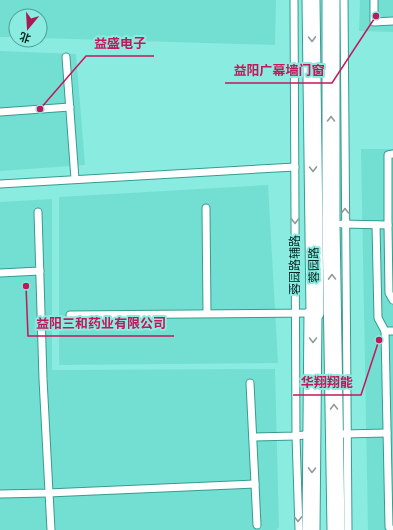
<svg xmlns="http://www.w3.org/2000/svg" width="393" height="530" viewBox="0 0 393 530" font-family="'Nunito Sans','Noto Sans SC',sans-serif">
<rect width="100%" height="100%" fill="#8aece0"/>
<!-- built -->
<g fill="#72dfd2">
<polygon points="0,0 276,0 275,45 40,38 40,16 16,16 16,37 0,37"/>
<polygon points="360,0 393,0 393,32 359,31"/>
<polygon points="0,51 76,54 85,165 0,171"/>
<polygon points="361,149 393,149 393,530 368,530"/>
<polygon points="268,185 278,363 59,365 59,197"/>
<polygon points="52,199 52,370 275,369 279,527 276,530 0,530 0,202"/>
</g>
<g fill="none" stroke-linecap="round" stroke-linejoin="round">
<!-- service casing -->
<g stroke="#359c91" stroke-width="9">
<g id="service">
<polyline points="294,0 296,436 299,530"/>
<polyline points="344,0 348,530"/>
<polyline points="374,0 374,22 393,21"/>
<polyline points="66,57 75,179"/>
<polyline points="0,112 70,107"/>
<polyline points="0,184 295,167"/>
<polyline points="206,208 207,313"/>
<polyline points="38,212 43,379 51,530"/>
<polyline points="342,224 388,225 389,293 393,300"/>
<polyline points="376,225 378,318 385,331 393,331"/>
<polyline points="388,225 388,155 393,154"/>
<polyline points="0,273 40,271"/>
<polyline points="70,315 314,313"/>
<polyline points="385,331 389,527 392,530"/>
<polyline points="250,383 255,484"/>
<polyline points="343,434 387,433"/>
<polyline points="253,437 296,436 312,434"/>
<polyline points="0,494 48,493 255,484 257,525"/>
</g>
</g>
<!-- tertiary casing -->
<g stroke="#359c91" stroke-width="19">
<g id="tertiary">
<polyline points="311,0 315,313 313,314 311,530"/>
<polyline points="331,0 331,223 336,530"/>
</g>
</g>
<!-- service -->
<use href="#service" stroke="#fff" stroke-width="7"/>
<!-- tertiary -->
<use href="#tertiary" stroke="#fff" stroke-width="17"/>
</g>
<!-- one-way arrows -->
<defs><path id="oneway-chevron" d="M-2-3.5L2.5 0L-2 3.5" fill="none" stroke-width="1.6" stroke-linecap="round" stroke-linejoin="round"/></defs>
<g stroke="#8e9c9b">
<use href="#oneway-chevron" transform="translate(312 39) rotate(89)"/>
<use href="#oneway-chevron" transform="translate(331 119) rotate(-90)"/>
<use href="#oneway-chevron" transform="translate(313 169) rotate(89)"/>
<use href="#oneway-chevron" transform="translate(345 211) rotate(-90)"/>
<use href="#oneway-chevron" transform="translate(295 221) rotate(90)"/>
<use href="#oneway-chevron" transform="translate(332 277) rotate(-91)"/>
<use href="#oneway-chevron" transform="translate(313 340) rotate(90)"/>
<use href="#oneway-chevron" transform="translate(334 407) rotate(-91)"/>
<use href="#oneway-chevron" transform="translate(312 470) rotate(91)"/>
<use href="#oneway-chevron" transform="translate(298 519) rotate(89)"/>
</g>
<g text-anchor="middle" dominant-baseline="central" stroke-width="4" stroke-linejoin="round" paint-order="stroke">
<!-- street labels -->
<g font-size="12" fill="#042421" stroke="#8aece0">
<text transform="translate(295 265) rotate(-90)">蓉园路辅路</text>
<text transform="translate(314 265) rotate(-91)">蓉园路</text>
</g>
</g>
<!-- callouts -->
<path fill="none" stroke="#c2185b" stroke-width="1.5" d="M40 109L86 56H154M376 16L332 83H225M26 286L28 336H174M379 340L361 395H293"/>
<g fill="#c2185b" stroke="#8aece0" stroke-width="1.5">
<circle cx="40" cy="109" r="4"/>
<circle cx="376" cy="16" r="4"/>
<circle cx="26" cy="286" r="4"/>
<circle cx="379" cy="340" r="4"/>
</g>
<g font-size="13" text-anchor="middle" font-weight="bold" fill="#c2185b" stroke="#8aece0" stroke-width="4" stroke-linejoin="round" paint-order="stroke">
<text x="120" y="48">益盛电子</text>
<text x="279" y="75">益阳广幕墙门窗</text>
<text x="101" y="328">益阳三和药业有限公司</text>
<text x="327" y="387">华翔翔能</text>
</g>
<!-- north arrow -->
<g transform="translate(28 28) rotate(198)"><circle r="19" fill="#8aece0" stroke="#549c94"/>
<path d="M0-3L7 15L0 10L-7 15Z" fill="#ab1951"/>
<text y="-6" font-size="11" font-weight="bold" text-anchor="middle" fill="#042421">北</text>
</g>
</svg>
